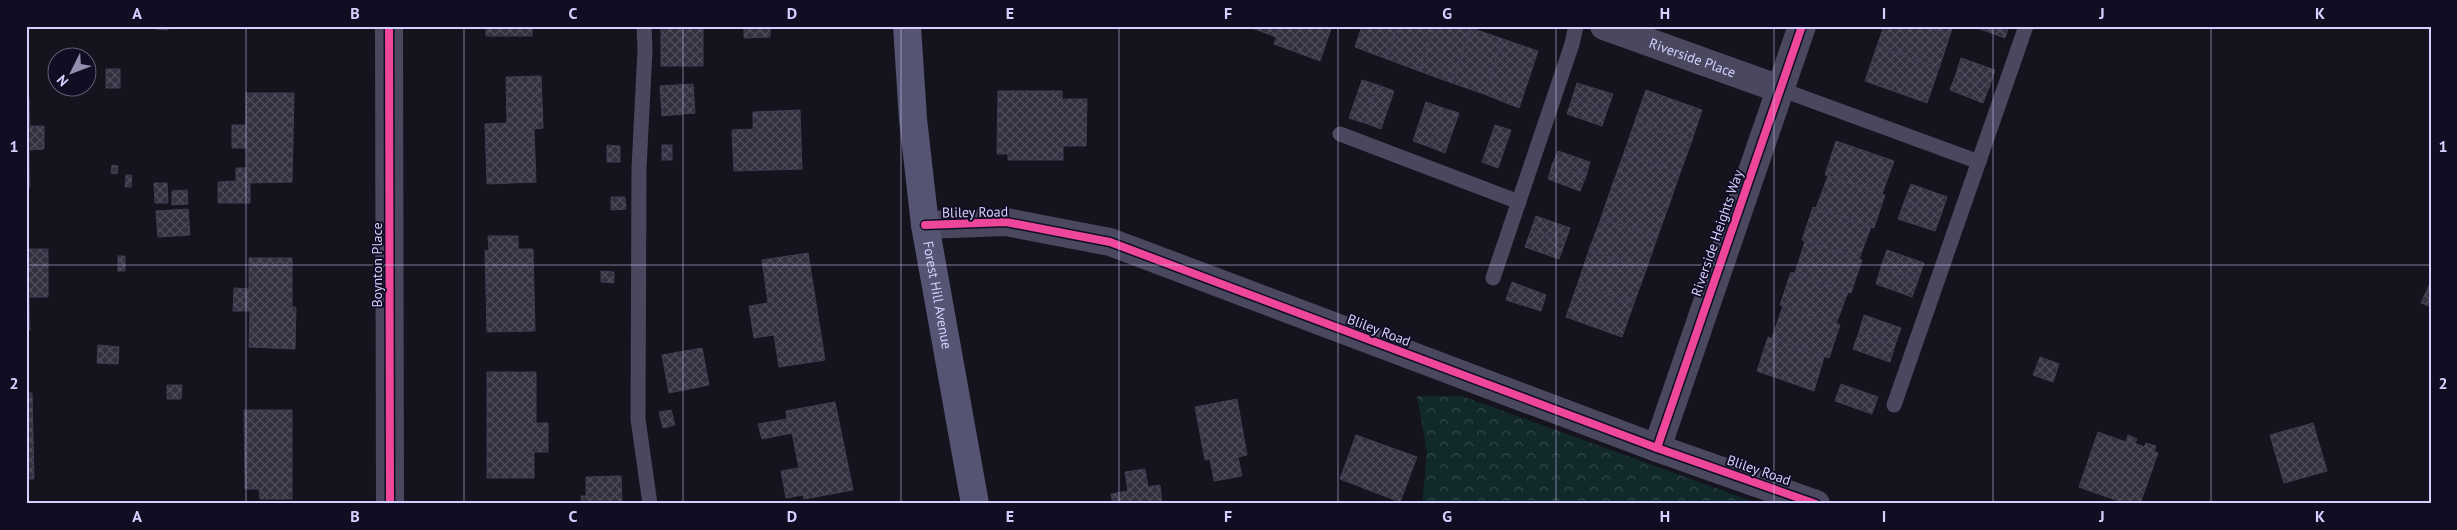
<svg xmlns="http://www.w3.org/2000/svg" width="2457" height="530" viewBox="0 0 2457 530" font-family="'PT Sans',sans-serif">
<defs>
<pattern id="forest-crowns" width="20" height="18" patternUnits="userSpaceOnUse" patternTransform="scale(1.25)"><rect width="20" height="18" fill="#11292a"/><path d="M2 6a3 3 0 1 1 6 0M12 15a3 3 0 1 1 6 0" fill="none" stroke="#33474a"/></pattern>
<pattern id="building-cross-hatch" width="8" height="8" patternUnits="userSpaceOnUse" patternTransform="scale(1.25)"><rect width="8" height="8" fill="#323140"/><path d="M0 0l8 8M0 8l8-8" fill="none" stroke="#4f4e5d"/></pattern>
</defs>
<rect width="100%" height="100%" fill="#14131e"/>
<!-- forest -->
<polygon fill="url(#forest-crowns)" points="1417,396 1462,396 1760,504 1422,504 1427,452"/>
<!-- building -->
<g fill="url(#building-cross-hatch)" stroke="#403d52">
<polygon points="155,26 169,26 168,30 155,29"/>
<rect x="245" y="26" width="46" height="2"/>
<rect x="486" y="26" width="46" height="10"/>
<rect x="661" y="26" width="42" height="40"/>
<polygon points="744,26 770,26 770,37 744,38"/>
<polygon points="1247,26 1280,26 1276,37"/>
<polygon points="1280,26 1332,26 1320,61 1274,44"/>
<polygon points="1362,26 1399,26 1387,59 1355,47"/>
<polygon points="1399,26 1435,26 1419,71 1387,59"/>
<polygon points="1435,26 1471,28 1452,83 1419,71"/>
<polygon points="1884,26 1924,26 1950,35 1939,68 1877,46"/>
<polygon points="1924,26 1953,26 1950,35"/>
<polygon points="1972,26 2009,26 2005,38"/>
<polygon points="1471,28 1503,39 1484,94 1452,83"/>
<polygon points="1503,39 1538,51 1519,108 1484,94"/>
<polygon points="1877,46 1939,68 1927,103 1865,81"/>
<polygon points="1961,58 1995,70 1990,85 1956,74"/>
<rect x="106" y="69" width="14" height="19"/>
<polygon points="1956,74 1990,85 1983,103 1950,90"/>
<polygon points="541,76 543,128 534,129 536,182 487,184 485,124 507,123 506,77"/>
<polygon points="1362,80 1378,85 1365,123 1349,118"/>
<polygon points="1577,83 1613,94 1607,111 1572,99"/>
<polygon points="693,84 695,113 662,116 660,86"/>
<polygon points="1378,85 1394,91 1381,129 1365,123"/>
<polygon points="1646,90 1702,110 1692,140 1635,121"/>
<polygon points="998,91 1062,91 1062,99 1087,99 1086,146 1063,146 1063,160 1008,160 1008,154 997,154"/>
<polygon points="246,93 294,93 292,182 250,183 250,203 218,203 218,182 236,181 236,168 247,168 247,148 232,148 232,125 246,125"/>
<polygon points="26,97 29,97 30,126 44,126 44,149 29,150 30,187 26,187"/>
<polygon points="1572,99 1607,111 1602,126 1567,114"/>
<polygon points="1426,102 1443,108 1430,147 1413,141"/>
<polygon points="1443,108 1459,113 1445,153 1430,147"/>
<polygon points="800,110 802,169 734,171 732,130 753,129 753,112"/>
<polygon points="1635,121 1692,140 1680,173 1624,153"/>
<polygon points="1495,125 1511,130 1498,168 1482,162"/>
<polygon points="1836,141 1894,161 1882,194 1825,175"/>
<polygon points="607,145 620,146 620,162 607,162"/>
<rect x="662" y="145" width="10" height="15"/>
<polygon points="1558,151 1590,162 1586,176 1552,165"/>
<polygon points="1624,153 1680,173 1669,205 1612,186"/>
<polygon points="112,165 118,166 117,174 111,173"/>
<polygon points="1552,165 1586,176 1580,191 1548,179"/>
<polygon points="126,175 132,175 131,187 125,187"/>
<polygon points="1828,176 1885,195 1874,228 1816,208"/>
<polygon points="154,183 167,183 168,203 155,203"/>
<polygon points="1911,184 1947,197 1941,215 1904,202"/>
<polygon points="1612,186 1669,205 1657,238 1601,218"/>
<polygon points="187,190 188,204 172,205 172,191"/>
<polygon points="611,197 625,197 626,209 611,210"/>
<polygon points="1904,202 1941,215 1935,231 1898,219"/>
<polygon points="1813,207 1871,227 1859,259 1802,240"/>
<polygon points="188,209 190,235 158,237 156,211"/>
<polygon points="1536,216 1570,228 1565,242 1531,230"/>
<polygon points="1601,218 1657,238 1646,270 1589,250"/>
<polygon points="1531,230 1565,242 1559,259 1525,247"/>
<polygon points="488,236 518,236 518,249 533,249 535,331 487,332 485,250 489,251"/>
<polygon points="1805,241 1862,260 1851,293 1795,273"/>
<polygon points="26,249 48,249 48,297 29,297 30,330 26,330"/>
<polygon points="1589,250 1646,270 1634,303 1578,283"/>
<polygon points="1887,250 1924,263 1918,280 1881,267"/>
<polygon points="808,253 825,360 779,367 774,335 754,338 749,306 768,303 762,260"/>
<rect x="118" y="256" width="7" height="15"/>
<polygon points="249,258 292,258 292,307 296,307 295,349 249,347 250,311 233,311 234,288 249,289"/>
<polygon points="1881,267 1918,280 1912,297 1876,284"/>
<polygon points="601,271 614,272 614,283 601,282"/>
<polygon points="1791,272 1848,292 1836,324 1780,305"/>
<polygon points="2431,281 2431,307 2421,303"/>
<polygon points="1512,282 1546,295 1541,311 1506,300"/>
<polygon points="1578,283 1634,303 1622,337 1566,317"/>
<polygon points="1783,306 1840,325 1829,358 1772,338"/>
<polygon points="1864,315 1901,328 1895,345 1859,332"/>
<polygon points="1859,332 1895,345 1890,362 1853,349"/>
<polygon points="1768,337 1824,357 1814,391 1757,371"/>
<polygon points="98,345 119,347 118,364 97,363"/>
<polygon points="702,348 709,385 669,393 662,355"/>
<polygon points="2040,357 2059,364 2053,382 2033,375"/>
<polygon points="487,372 536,372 536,423 548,423 548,452 534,452 534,478 487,478"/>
<polygon points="1841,384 1878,397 1872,414 1835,401"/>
<polygon points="167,385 182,385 181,399 167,399"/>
<polygon points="26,393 32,393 34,479 26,479"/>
<polygon points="1237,399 1247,455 1238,457 1242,476 1214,481 1210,459 1205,460 1195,407"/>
<polygon points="835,402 853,490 804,499 803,495 786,498 781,471 799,468 792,433 762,439 758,424 787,419 786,411"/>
<polygon points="244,410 292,410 292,499 260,499 259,489 245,489"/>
<polygon points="671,410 675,425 663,428 659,412"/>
<polygon points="2313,423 2327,471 2284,483 2270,435"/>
<polygon points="2098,432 2126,442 2128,435 2137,439 2135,443 2144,447 2146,443 2156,446 2154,452 2158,453 2140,504 2127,504 2079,487"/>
<polygon points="1356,435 1417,457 1400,502 1340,479"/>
<polygon points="1145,469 1148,487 1160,485 1162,504 1113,504 1111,494 1128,491 1125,472"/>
<polygon points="621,476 622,504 582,504 581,496 586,496 586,477"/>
</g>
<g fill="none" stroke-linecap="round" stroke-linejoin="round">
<!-- service -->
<g stroke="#49485f" stroke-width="15">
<polyline points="644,26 645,50 639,168 638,419 650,504"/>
<polyline points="1780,89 1979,162"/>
<polyline points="1340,134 1519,202"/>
<polyline points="1493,278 1572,44 1576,26"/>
<polyline points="1894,405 2026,26"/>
</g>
<!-- minor -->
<g stroke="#49485f" stroke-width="28">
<polyline points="389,26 390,504"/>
<path id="s1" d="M 1604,26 L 1780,89"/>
<polyline points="1657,448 1802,26"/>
</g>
<!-- tertiary -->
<polyline stroke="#49485f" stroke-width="28" points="925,225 1006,222 1110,242 1657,448 1816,504"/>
<!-- secondary -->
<path stroke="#555472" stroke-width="28" id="s2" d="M 907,26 L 913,119 L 925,225 L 975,504"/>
<!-- cycleway casing -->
<g stroke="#110e23" stroke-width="11">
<g id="cycleway">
<polyline points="389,26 390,504"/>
<polyline points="925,225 1006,222 1110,242 1657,448 1816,504"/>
<polyline points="1657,448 1802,26"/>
</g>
</g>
<!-- cycleway -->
<use href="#cycleway" stroke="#ed469a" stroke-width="8"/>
</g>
<!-- grid -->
<path fill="none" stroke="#d5d0ff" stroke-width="1" stroke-opacity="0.55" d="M 246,26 L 246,504M 464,26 L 464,504M 683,26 L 683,504M 901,26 L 901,504M 1119,26 L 1119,504M 1338,26 L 1338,504M 1556,26 L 1556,504M 1774,26 L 1774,504M 1993,26 L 1993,504M 2211,26 L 2211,504M 26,265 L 2431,265"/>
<g text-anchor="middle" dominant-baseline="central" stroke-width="4" stroke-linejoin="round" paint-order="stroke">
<!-- street labels -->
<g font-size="14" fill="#d5d0ff" stroke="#110e23">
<text stroke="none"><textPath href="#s1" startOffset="94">Riverside Place</textPath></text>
<text transform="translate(975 212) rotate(-1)">Bliley Road</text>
<text transform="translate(1717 233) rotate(-71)">Riverside Heights Way</text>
<text transform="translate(377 265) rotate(-90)">Boynton Place</text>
<text stroke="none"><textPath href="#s2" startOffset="271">Forest Hill Avenue</textPath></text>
<text transform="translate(1379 330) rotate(21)">Bliley Road</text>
<text transform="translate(1759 470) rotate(19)">Bliley Road</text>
</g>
</g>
<!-- border -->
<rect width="2457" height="530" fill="none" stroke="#110e23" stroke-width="55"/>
<!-- north arrow -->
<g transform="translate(72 72) rotate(228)"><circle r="24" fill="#110e23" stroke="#5f5c7b"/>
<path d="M0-4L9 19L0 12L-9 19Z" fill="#918eb0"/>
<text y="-8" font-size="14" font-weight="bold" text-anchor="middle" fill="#d5d0ff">N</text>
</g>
<rect x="28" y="28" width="2402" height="474" fill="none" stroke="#d5d0ff" stroke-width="2"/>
<g font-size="16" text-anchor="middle" font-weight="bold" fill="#d5d0ff">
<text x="137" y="19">A</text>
<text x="355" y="19">B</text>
<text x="573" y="19">C</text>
<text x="792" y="19">D</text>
<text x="1010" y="19">E</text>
<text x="1228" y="19">F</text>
<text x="1447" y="19">G</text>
<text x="1665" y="19">H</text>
<text x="1884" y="19">I</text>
<text x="2102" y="19">J</text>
<text x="2320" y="19">K</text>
<text x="14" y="152">1</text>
<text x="2443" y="152">1</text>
<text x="14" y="389">2</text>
<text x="2443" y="389">2</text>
<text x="137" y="522">A</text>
<text x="355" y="522">B</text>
<text x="573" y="522">C</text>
<text x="792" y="522">D</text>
<text x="1010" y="522">E</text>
<text x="1228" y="522">F</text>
<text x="1447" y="522">G</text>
<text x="1665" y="522">H</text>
<text x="1884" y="522">I</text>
<text x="2102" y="522">J</text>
<text x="2320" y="522">K</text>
</g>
</svg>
